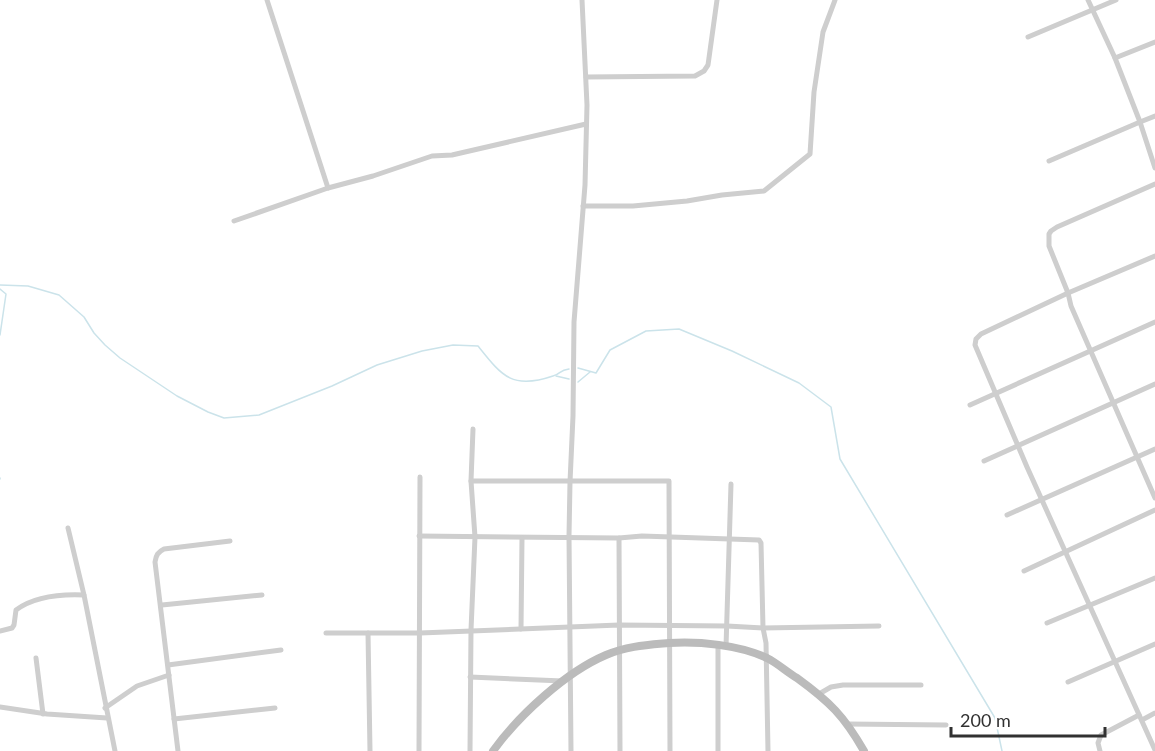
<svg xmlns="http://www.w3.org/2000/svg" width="1155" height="751" viewBox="0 0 1155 751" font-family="Lato,sans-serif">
<rect width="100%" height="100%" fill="#fff"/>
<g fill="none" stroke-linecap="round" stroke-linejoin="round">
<!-- stream -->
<g stroke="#cbe3ea" stroke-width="1.5">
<path d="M 0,285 L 28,286 L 59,295 L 84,317 L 94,333 L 105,345 L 120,358 L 177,396 L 208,412 L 224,418 L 259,415 L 332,386 L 377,365 L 422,351 L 453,345 L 478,346 C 502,376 512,390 553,376 C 561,374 559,370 569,369"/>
<polyline points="0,289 6,294 0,335"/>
<polyline points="578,368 596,373 610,350 646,331 679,329 732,351 799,383 831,407 840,459 995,718 1002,751"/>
<polyline points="556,376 569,379"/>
<polyline points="578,382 590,372"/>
<polyline points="0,478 0,479"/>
</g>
<!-- street -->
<g stroke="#cecece" stroke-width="5">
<polyline points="267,0 328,188"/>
<polyline points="1028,37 1116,0"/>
<polyline points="1115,58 1155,42"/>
<polyline points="586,77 695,76 704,71 708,65 717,0"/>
<polyline points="1155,116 1140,122 1155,168"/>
<polyline points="1049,161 1140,122 1115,58 1088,0"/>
<polyline points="1155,184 1057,227 1051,231 1049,234 1049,246 1068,293 1071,306 1155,498"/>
<polyline points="583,206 633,206 687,201 722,195 764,191 810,154 814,92 823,32 835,0"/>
<polyline points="234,221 328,188 373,176 432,156 452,155 586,124"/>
<polyline points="1155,256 1068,293 981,334 976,339 975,345 1027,467 1155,750"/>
<polyline points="970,405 1155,322"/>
<polyline points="984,461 1155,384"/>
<polyline points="471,481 669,481 670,751"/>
<polyline points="1007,515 1155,449"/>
<polyline points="68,528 84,595 115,751"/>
<polyline points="419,536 619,538 642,536 759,540 761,543 763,628 766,643 768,751"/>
<polyline points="619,538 620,751"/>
<polyline points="1024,571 1155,510"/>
<polyline points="162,605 262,595"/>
<polyline points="1047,623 1155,578"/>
<polyline points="521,629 522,538"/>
<path d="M 0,631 L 12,628 L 14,625 L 16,610 C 35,596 61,594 84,595"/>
<polyline points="326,633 420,633 619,625 727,626 763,628 879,626"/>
<polyline points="368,633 370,751"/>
<polyline points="726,647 731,484"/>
<polyline points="36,658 43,714"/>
<polyline points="168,665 281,650"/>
<polyline points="470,677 563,681"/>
<polyline points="1068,682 1155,644"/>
<polyline points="819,694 831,687 843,685 921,685"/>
<polyline points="0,707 47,714 107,718"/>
<polyline points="105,708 137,686 169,675"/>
<polyline points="174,719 275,708"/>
<polyline points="1142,720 1155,713"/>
<polyline points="847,724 946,725"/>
<path d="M 178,751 L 155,562 C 156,555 158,552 164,549 L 230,541"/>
<polyline points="419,751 420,477"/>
<polyline points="470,751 471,630 475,537 471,481 473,429"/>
<polyline points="571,751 569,536 570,482 573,416 574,322 585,185 587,105 582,0"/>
<polyline points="718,751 718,645"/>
<polyline points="1100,751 1098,743 1101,735 1139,715"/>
</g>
<!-- secondary -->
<path stroke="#bbb" stroke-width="8" d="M 493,751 C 519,715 566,672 606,655 C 627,646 647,645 669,643 C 699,641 739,645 767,658 C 777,663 787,672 797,678 C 830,702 844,716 864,751"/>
</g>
<!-- scale -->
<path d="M951 727v9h154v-9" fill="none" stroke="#313131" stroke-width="3"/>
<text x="960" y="727" font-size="18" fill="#313131" stroke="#ffffff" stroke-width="4.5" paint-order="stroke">200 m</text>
</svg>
